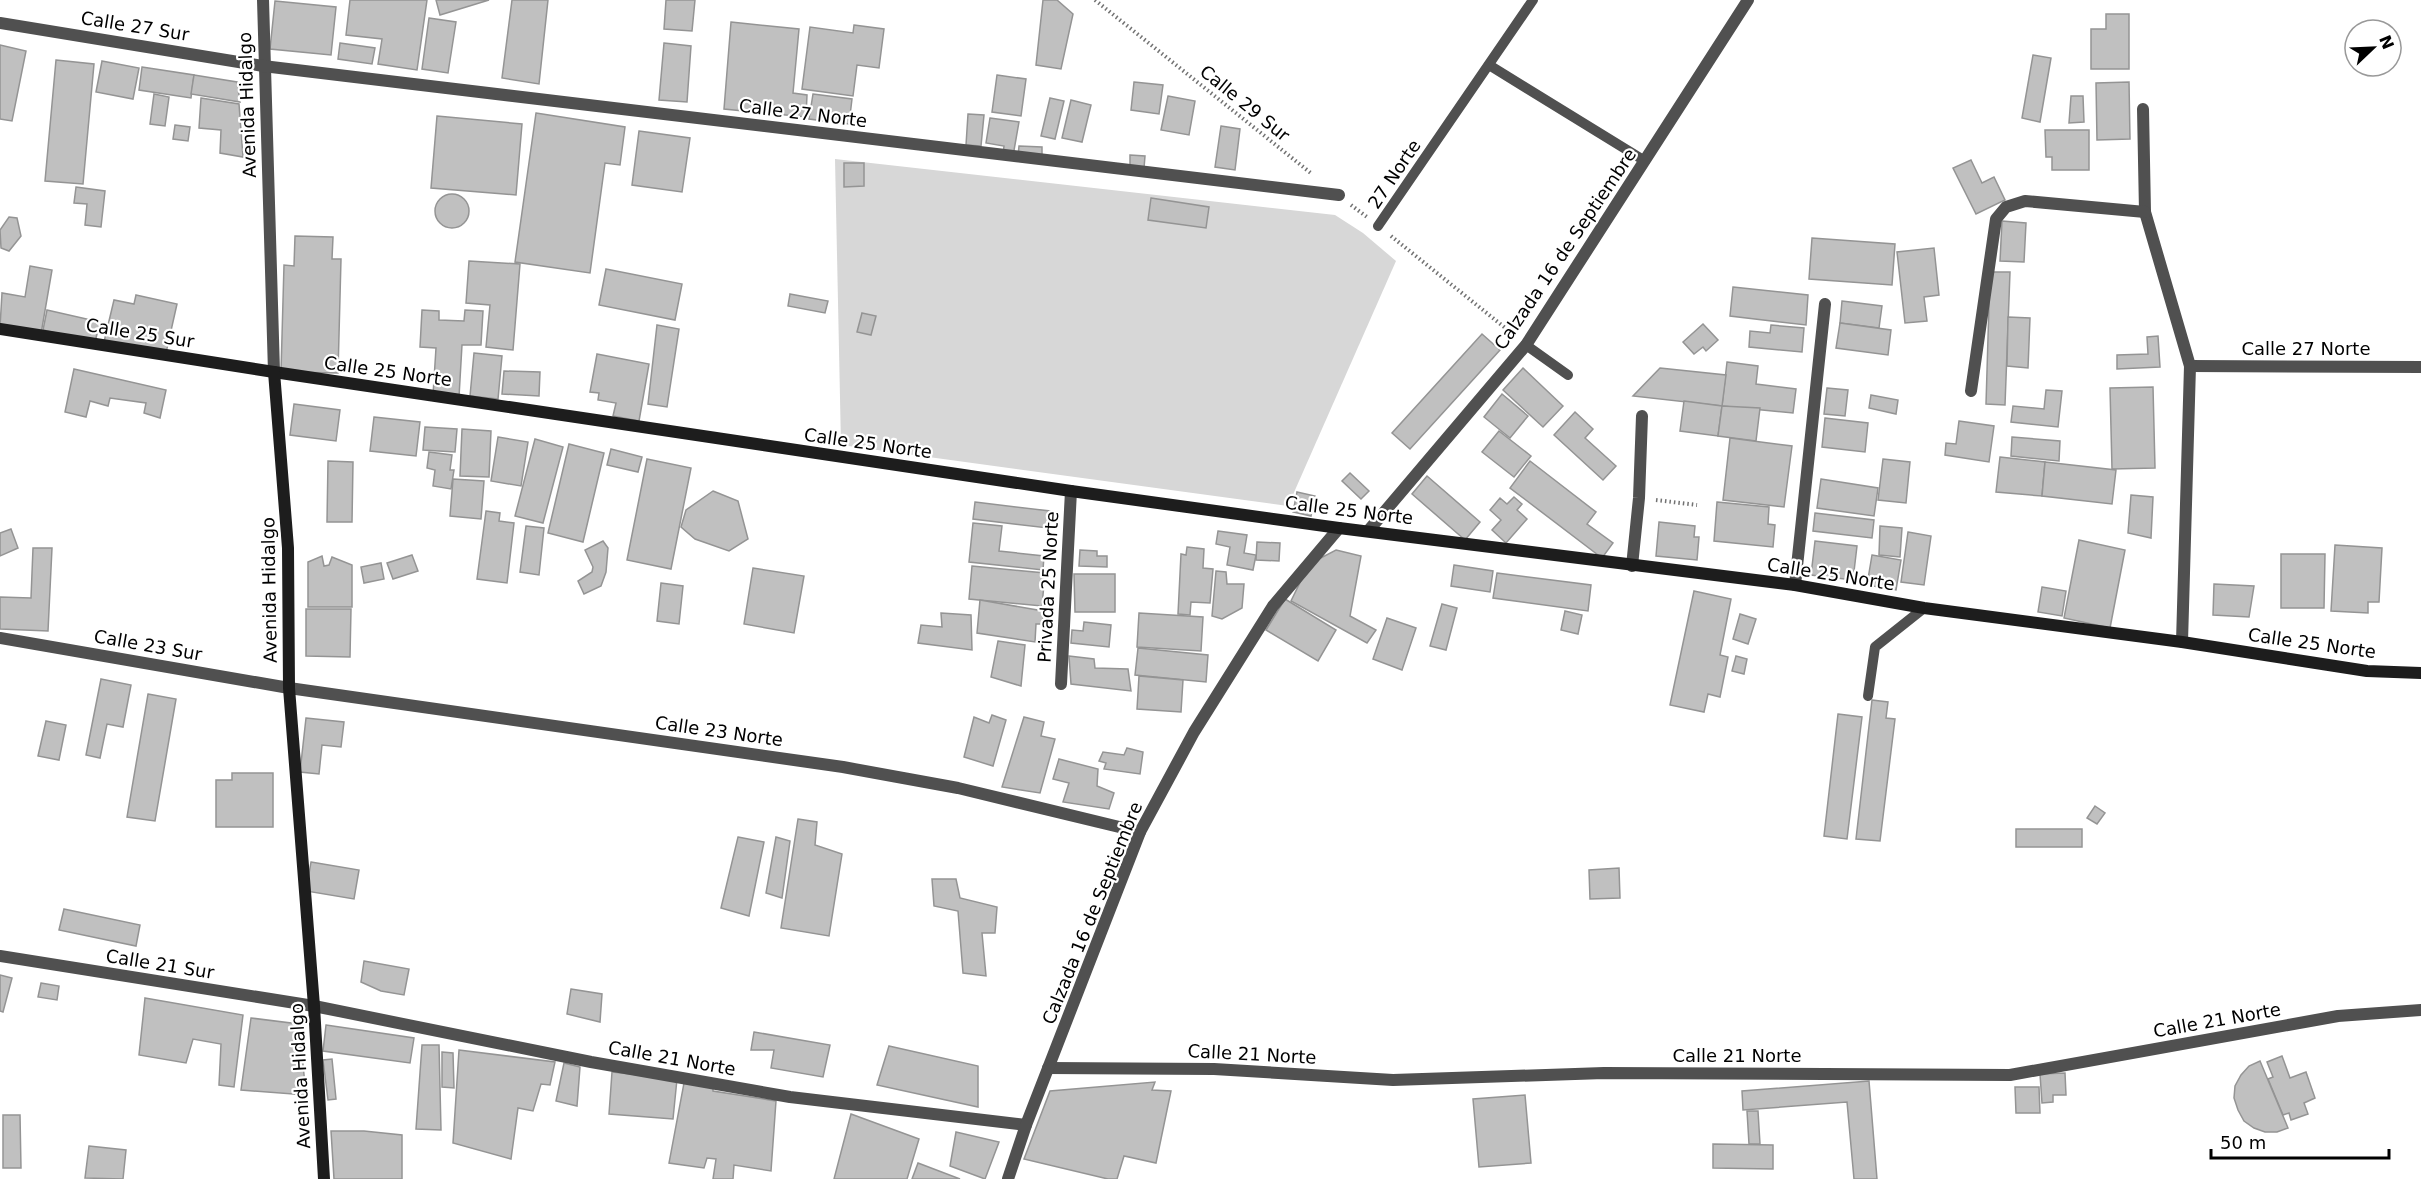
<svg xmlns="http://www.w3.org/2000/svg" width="2421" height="1179" viewBox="0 0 2421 1179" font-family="'DejaVu Sans',sans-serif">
<rect width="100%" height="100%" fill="#fff"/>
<!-- green -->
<polygon fill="#d7d7d7" points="835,159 1335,215 1363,233 1396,261 1288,506 841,445"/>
<!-- building -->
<g fill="#c0c0c0" stroke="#949494" stroke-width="1.5">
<polygon points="350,0 427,0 417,70 378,64 382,39 346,35"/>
<polygon points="436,0 489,0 440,15"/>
<polygon points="512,0 548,0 539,84 502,78"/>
<polygon points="666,0 695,0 692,31 664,29"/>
<polygon points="1043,0 1057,0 1073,14 1061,69 1036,65"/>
<polygon points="275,1 336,7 331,55 270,49"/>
<polygon points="2106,14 2129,14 2129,69 2091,69 2091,29 2106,29"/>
<polygon points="429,18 456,22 448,73 422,69"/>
<polygon points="731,22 799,29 793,93 807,95 806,117 724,109"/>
<polygon points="854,25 884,29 879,68 857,65 853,96 802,89 810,27 853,33"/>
<polygon points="340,43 375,48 372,64 338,59"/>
<polygon points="664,43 691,46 687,102 659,100"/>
<polygon points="0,45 26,51 12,121 0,119"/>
<polygon points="2033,55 2051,58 2040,122 2022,118"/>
<polygon points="56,60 94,64 83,184 45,181"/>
<polygon points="102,61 139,68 133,99 96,92"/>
<polygon points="142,67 194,75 191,98 139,90"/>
<polygon points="194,75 237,82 240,102 191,94"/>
<polygon points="997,75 1026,79 1021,116 992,112"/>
<polygon points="1134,82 1163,85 1159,114 1131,110"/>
<polygon points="2129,82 2130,139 2097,140 2096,83"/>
<polygon points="154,94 169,97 165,126 150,124"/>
<polygon points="813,94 852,99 849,124 809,119"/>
<polygon points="1168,96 1195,101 1189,135 1161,130"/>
<polygon points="2071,96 2083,96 2084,122 2069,123"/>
<polygon points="201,98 239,104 243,157 220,153 221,130 199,128"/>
<polygon points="1050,98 1064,101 1055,139 1041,136"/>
<polygon points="1071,100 1091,105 1082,142 1062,138"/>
<polygon points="536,113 625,127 620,165 605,163 590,273 515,262"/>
<polygon points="968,114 984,115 981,146 966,145"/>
<polygon points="437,116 522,124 516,195 431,188"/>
<polygon points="990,118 1019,122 1013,156 1003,154 1004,146 986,143"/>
<polygon points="175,125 190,127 188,141 173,139"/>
<polygon points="1221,126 1240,129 1235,170 1215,167"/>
<polygon points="2045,130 2089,130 2089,170 2052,170 2052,157 2046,157"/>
<polygon points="639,131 690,138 682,192 632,185"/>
<polygon points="1019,146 1042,147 1042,157 1018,156"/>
<polygon points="1130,155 1145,156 1144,168 1130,168"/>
<polygon points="1971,160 1982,183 1994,177 2005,200 1976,214 1953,168"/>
<polygon points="844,163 864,163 864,186 844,187"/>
<polygon points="76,187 105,191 101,227 85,225 87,204 74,203"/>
<circle cx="452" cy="211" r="17"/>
<polygon points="1151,198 1209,207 1206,228 1148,220"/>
<polygon points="9,217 17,218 21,236 9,251 1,248 0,230"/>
<polygon points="2002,221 2026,223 2024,262 2000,261"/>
<polygon points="295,236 333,237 332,259 341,259 338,373 281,372 284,265 294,266"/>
<polygon points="1812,238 1895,244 1892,285 1809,279"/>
<polygon points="1934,248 1939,295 1924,297 1927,321 1905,323 1897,252"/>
<polygon points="469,261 520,264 513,350 486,347 490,305 466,303"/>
<polygon points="30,266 52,270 41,334 0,327 2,293 25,297"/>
<polygon points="606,269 682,284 675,320 599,305"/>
<polygon points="1990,272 2010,272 2005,405 1986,404"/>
<polygon points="1733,287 1808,295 1806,325 1730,316"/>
<polygon points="790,294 828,301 825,313 788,306"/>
<polygon points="136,295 177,304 166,353 104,342 114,300 134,304"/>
<polygon points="1842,301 1882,306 1879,328 1840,323"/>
<polygon points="47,310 100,322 95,342 43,330"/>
<polygon points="422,310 439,311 439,320 464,321 465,310 483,311 481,345 462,345 459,397 433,395 436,348 420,347"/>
<polygon points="862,313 876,316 871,335 857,332"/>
<polygon points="2008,317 2030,318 2028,368 2007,366"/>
<polygon points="1840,323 1891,330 1888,355 1836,348"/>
<polygon points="1703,324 1718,340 1706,351 1703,347 1694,354 1683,342"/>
<polygon points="657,325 679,329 667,407 648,404"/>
<polygon points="1771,325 1804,328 1802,352 1749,347 1750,331 1770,333"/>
<polygon points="1482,334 1500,350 1410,449 1392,433"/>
<polygon points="2158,336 2160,367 2117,369 2117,355 2148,354 2147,337"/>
<polygon points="474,353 502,356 498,399 470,396"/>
<polygon points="597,354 649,364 639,421 613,416 616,403 598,400 599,393 590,392"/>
<polygon points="1727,362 1758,366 1756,384 1796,389 1793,413 1722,406"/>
<polygon points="1523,368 1563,406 1543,427 1503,390"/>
<polygon points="1660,368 1726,375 1722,406 1633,396"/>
<polygon points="74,369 166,390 160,418 144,413 146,403 110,398 108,406 90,401 86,417 65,412"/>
<polygon points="504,371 540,372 539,396 502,394"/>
<polygon points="2153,387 2155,468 2112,469 2110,388"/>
<polygon points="1827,388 1848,390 1845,416 1824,414"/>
<polygon points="2046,390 2062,391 2058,427 2011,422 2013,406 2044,409"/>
<polygon points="1502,394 1528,416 1510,438 1484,417"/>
<polygon points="1871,395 1898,400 1896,414 1869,408"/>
<polygon points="1684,401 1722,406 1718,436 1680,431"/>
<polygon points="294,404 340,410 336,441 290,435"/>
<polygon points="1722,406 1760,408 1756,441 1718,436"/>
<polygon points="1575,412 1593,429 1585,438 1616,466 1603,480 1554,435"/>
<polygon points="374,417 420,422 416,456 370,451"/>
<polygon points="1825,418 1868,423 1865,452 1822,447"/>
<polygon points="1959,421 1994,426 1989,462 1945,455 1946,443 1956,444"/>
<polygon points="425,427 457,429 455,452 423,450"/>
<polygon points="462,429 491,431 489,477 460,476"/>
<polygon points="1499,431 1531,456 1514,477 1482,452"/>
<polygon points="498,437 528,442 521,486 491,481"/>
<polygon points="2012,437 2060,441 2059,461 2011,456"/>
<polygon points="1730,438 1792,446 1784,507 1723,500"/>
<polygon points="535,439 563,447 543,523 515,516"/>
<polygon points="569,444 604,453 583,542 548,533"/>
<polygon points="611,449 642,457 638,472 607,465"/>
<polygon points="429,452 452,455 450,470 454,470 451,489 433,486 435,470 427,468"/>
<polygon points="2000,457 2045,462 2042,496 1996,492"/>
<polygon points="647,459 691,468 671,569 627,560"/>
<polygon points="1883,459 1910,462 1906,503 1878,500"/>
<polygon points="328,461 353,462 352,522 327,522"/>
<polygon points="1530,461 1596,512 1587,524 1613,543 1602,558 1510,488"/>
<polygon points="2045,462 2116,470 2112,504 2042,496"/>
<polygon points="1350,473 1369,491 1361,499 1342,481"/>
<polygon points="1427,476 1480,522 1465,540 1412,494"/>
<polygon points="453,479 484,481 481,519 450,516"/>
<polygon points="1821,479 1878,488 1874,516 1817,508"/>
<polygon points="713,491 738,501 748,539 729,551 695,539 681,527 686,510"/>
<polygon points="1297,492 1315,496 1311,516 1293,512"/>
<polygon points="2131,495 2153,497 2151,538 2128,533"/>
<polygon points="1514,497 1522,504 1517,510 1527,519 1506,543 1492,530 1501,520 1490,510 1500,498 1507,504"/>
<polygon points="975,502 1050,511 1048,528 973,519"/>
<polygon points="1717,502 1769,507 1768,524 1775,525 1773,547 1714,541"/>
<polygon points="486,511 500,513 499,521 514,523 507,583 477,579"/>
<polygon points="1815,513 1874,520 1872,538 1813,531"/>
<polygon points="1659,522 1695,526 1694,537 1699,537 1697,560 1656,556"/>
<polygon points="973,523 1002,526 999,551 1044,556 1043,570 969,562"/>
<polygon points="526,526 544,528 539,575 520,572"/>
<polygon points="1880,526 1902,528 1900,557 1879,555"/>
<polygon points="11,529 18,548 0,556 0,533"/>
<polygon points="1218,531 1247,535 1244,553 1256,555 1253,570 1227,565 1230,547 1216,544"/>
<polygon points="1908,532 1931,536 1924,585 1901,582"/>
<polygon points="2079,540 2125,550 2110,628 2064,618"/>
<polygon points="603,541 608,548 606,572 601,586 584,594 578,581 592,572 593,567 585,550"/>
<polygon points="1815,541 1857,546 1853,580 1811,575"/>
<polygon points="1257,542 1280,543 1279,561 1256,560"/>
<polygon points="2335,545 2382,548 2379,602 2368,602 2368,613 2331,611"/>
<polygon points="1187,547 1204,549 1203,568 1213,569 1210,603 1191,602 1190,615 1178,614 1181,554 1186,555"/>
<polygon points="33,548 52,548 48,631 0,629 0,597 31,598"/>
<polygon points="1080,550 1097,551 1097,556 1107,556 1107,567 1079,566"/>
<polygon points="1336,550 1361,556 1350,616 1376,630 1367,643 1291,601 1309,564"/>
<polygon points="2281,554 2325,554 2324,608 2281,608"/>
<polygon points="412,555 418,571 393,579 387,563"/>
<polygon points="1872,555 1901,560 1896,590 1867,585"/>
<polygon points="322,556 324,566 329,565 332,557 352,565 352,607 308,607 308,562"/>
<polygon points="381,563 384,579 364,583 361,567"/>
<polygon points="1454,565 1493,571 1490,592 1451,586"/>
<polygon points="972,566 1045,573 1042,606 969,599"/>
<polygon points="753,568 804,576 794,633 744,624"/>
<polygon points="1216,571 1226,572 1227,584 1244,584 1242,608 1222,619 1212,616"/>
<polygon points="1497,573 1591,585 1588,611 1493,598"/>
<polygon points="1074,574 1115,574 1115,612 1075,612"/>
<polygon points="661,583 683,586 679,624 657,621"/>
<polygon points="2214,584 2254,586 2249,617 2213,615"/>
<polygon points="2042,587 2066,591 2062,616 2038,612"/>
<polygon points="1694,591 1731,599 1720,655 1728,657 1720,697 1708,694 1704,712 1670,705"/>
<polygon points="1285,599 1336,630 1318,661 1266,630"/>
<polygon points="980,600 1043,611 1043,624 1036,624 1035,642 977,633"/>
<polygon points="1442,604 1457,608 1446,650 1430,646"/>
<polygon points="306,609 351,609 350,657 306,656"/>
<polygon points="1565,611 1582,615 1578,634 1561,630"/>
<polygon points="941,613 971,615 972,650 918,643 921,625 942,627"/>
<polygon points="1139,613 1203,617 1201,651 1137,647"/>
<polygon points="1740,614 1756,619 1748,644 1733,639"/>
<polygon points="1387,618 1416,628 1402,670 1373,659"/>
<polygon points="1084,622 1111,625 1109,647 1071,643 1072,630 1083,631"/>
<polygon points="998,641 1025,645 1021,686 991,677"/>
<polygon points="1138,648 1208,655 1206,682 1135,675"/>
<polygon points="1069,656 1094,659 1095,668 1128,669 1131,691 1071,684"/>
<polygon points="1736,656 1747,659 1744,674 1732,671"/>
<polygon points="1139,676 1183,680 1181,712 1137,709"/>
<polygon points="101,679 131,685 123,727 107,724 100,758 86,755"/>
<polygon points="148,694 176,699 155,821 127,817"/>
<polygon points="1872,700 1888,702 1886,718 1895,719 1880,841 1856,839"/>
<polygon points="1838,714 1862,717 1847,839 1824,836"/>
<polygon points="992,715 1006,720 993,766 964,757 974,717 989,723"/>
<polygon points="1024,717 1044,722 1041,736 1055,739 1040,793 1002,787"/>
<polygon points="306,718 344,722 341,747 322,745 319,774 300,772"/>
<polygon points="46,721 66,725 59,760 38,756"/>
<polygon points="1127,748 1143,752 1140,774 1104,769 1106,763 1099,761 1103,752 1124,755"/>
<polygon points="1059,759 1098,769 1097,786 1114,793 1109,809 1063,802 1069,783 1053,779"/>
<polygon points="232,773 273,773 273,827 216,827 216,780 232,780"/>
<polygon points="2095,806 2105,813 2097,824 2087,818"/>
<polygon points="798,819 817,822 815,845 842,854 829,936 781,928"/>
<rect x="2016" y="829" width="66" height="18"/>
<polygon points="738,837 764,842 749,916 721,908"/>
<polygon points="776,837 790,841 782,898 766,893"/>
<polygon points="311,862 359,870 354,899 306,891"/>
<polygon points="1619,868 1620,898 1590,899 1589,870"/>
<polygon points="932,879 956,879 960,898 997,907 995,933 982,933 986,976 963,973 958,911 934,906"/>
<polygon points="64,909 140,925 136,946 59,930"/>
<polygon points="364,961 409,969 404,995 381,991 361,982"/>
<polygon points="0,975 12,978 3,1012 0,1011"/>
<polygon points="41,983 59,986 57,1000 38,997"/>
<polygon points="571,989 602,994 600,1022 567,1014"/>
<polygon points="145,998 243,1015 234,1087 219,1085 221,1044 193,1039 186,1063 139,1055"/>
<polygon points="251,1018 299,1024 306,1095 241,1090"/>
<polygon points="326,1025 414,1038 410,1063 323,1051"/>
<polygon points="754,1032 830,1045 823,1077 771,1068 774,1050 751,1050"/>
<polygon points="422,1045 439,1045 441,1130 416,1129"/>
<polygon points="889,1046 978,1066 978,1107 877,1085"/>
<polygon points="459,1050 555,1062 550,1085 541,1084 533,1111 518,1108 511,1159 453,1143"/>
<polygon points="442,1052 453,1053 454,1088 442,1087"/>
<polygon points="2282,1056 2290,1078 2306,1072 2315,1098 2304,1103 2308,1114 2291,1120 2289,1113 2283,1115 2268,1079 2273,1077 2267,1062"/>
<polygon points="332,1059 336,1099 328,1100 323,1060"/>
<polygon points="2260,1061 2288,1128 2277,1132 2265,1132 2254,1128 2244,1121 2238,1110 2234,1098 2235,1086 2241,1075 2249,1066"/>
<polygon points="564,1063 580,1067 577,1106 556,1101"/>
<polygon points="612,1072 677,1079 673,1119 609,1114"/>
<polygon points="2065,1073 2066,1095 2053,1095 2053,1102 2042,1103 2040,1074"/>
<polygon points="1869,1081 1877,1179 1854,1179 1847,1102 1743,1110 1742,1091"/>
<polygon points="1155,1082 1152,1090 1171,1091 1156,1163 1124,1156 1117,1179 1108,1179 1024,1159 1050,1091"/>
<polygon points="684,1083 713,1085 713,1091 776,1101 771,1171 734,1165 733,1179 713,1179 716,1159 707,1158 704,1168 669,1163"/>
<polygon points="2015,1087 2039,1087 2040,1113 2016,1113"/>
<polygon points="1525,1095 1531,1163 1479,1167 1473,1099"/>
<polygon points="1747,1111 1758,1111 1760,1144 1749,1144"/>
<polygon points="851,1114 919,1139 907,1179 834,1179"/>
<polygon points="3,1115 20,1115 21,1168 3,1168"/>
<polygon points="331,1131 364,1131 402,1135 402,1179 334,1179"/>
<polygon points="956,1132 999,1142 985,1179 950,1166"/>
<polygon points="1713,1144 1773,1145 1773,1169 1713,1168"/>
<polygon points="89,1146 126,1150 123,1179 85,1178"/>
<polygon points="918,1163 960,1179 912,1179"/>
</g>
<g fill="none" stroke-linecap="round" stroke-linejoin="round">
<!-- path -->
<g stroke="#727272" stroke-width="4" stroke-dasharray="1.5 3" stroke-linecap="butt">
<polyline points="1095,0 1312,174"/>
<polyline points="1351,205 1367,217"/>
<polyline points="1391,236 1514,335"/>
<polyline points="1656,500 1697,505"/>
</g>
<!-- lane -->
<g stroke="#505050" stroke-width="10">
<polyline points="1489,65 1645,161"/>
<polyline points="1378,226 1533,0"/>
<polyline points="1526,345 1568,375"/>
<polyline points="1868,696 1875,647 1924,608"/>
</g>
<!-- street -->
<g stroke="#505050" stroke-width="12">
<polyline points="263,0 274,372"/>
<polyline points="0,23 263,66 1339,195"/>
<polyline points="2143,109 2145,212 2190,366 2182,642"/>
<polyline points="2190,366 2421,367"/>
<polyline points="1971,391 1996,219 2006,207 2025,201 2145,212"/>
<polyline points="1369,530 1526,345 1748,0"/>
<polyline points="1632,566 1639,498 1642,416"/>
<polyline points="1795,585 1825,304"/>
<polyline points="0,638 289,688 843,767 958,788 1140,832"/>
<polyline points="1061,684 1071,491"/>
<polyline points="0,956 314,1006 591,1062 790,1097 1026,1125"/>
<polyline points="1048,1068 1214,1069 1393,1080 1604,1073 2010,1075 2338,1016 2421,1010"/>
<polyline points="1008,1179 1026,1125 1140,832 1194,732 1273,606 1339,528"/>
</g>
<!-- secondary -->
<g stroke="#1d1d1d" stroke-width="12">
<polyline points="0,329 274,372 1071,491 1339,528 1795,585 1924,608 2182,642 2367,671 2421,673"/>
<polyline points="274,372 288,548 289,688 314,1006 324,1179"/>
</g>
</g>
<g text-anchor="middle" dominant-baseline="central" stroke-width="4.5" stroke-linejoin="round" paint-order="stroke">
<!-- street labels -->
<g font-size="18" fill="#000" stroke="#fff">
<text transform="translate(135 26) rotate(9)">Calle 27 Sur</text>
<text transform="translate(1245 103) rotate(39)">Calle 29 Sur</text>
<text transform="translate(247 105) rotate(-92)">Avenida Hidalgo</text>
<text transform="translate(803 113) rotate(7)">Calle 27 Norte</text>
<text transform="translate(1394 174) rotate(-56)">27 Norte</text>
<text transform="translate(1565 249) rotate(-56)">Calzada 16 de Septiembre</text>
<text transform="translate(140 333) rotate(9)">Calle 25 Sur</text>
<text x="2306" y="348">Calle 27 Norte</text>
<text transform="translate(388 371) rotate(8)">Calle 25 Norte</text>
<text transform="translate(868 443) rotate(8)">Calle 25 Norte</text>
<text transform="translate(1349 510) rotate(7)">Calle 25 Norte</text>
<text transform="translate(1831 574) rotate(9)">Calle 25 Norte</text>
<text transform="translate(1048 587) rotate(-87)">Privada 25 Norte</text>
<text transform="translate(269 590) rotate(-91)">Avenida Hidalgo</text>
<text transform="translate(2312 643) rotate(8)">Calle 25 Norte</text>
<text transform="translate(148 645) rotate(10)">Calle 23 Sur</text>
<text transform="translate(719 731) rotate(8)">Calle 23 Norte</text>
<text transform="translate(1092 913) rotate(-68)">Calzada 16 de Septiembre</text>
<text transform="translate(160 964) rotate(9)">Calle 21 Sur</text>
<text transform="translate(2217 1020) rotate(-10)">Calle 21 Norte</text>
<text transform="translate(1252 1054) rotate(3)">Calle 21 Norte</text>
<text x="1737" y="1055">Calle 21 Norte</text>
<text transform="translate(672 1058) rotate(10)">Calle 21 Norte</text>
<text transform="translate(300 1076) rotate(-93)">Avenida Hidalgo</text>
</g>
</g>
<!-- north arrow -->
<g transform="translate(2373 48) rotate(67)"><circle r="28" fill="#ffffff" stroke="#999999" stroke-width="1.5"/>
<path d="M0-4.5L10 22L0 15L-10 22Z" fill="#000000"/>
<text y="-9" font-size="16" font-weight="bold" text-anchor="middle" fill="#000000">N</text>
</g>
<!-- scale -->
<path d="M2211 1149v9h178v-9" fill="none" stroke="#000000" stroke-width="3"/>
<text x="2220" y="1149" font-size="18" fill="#000000" stroke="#ffffff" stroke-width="4.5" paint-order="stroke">50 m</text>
</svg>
